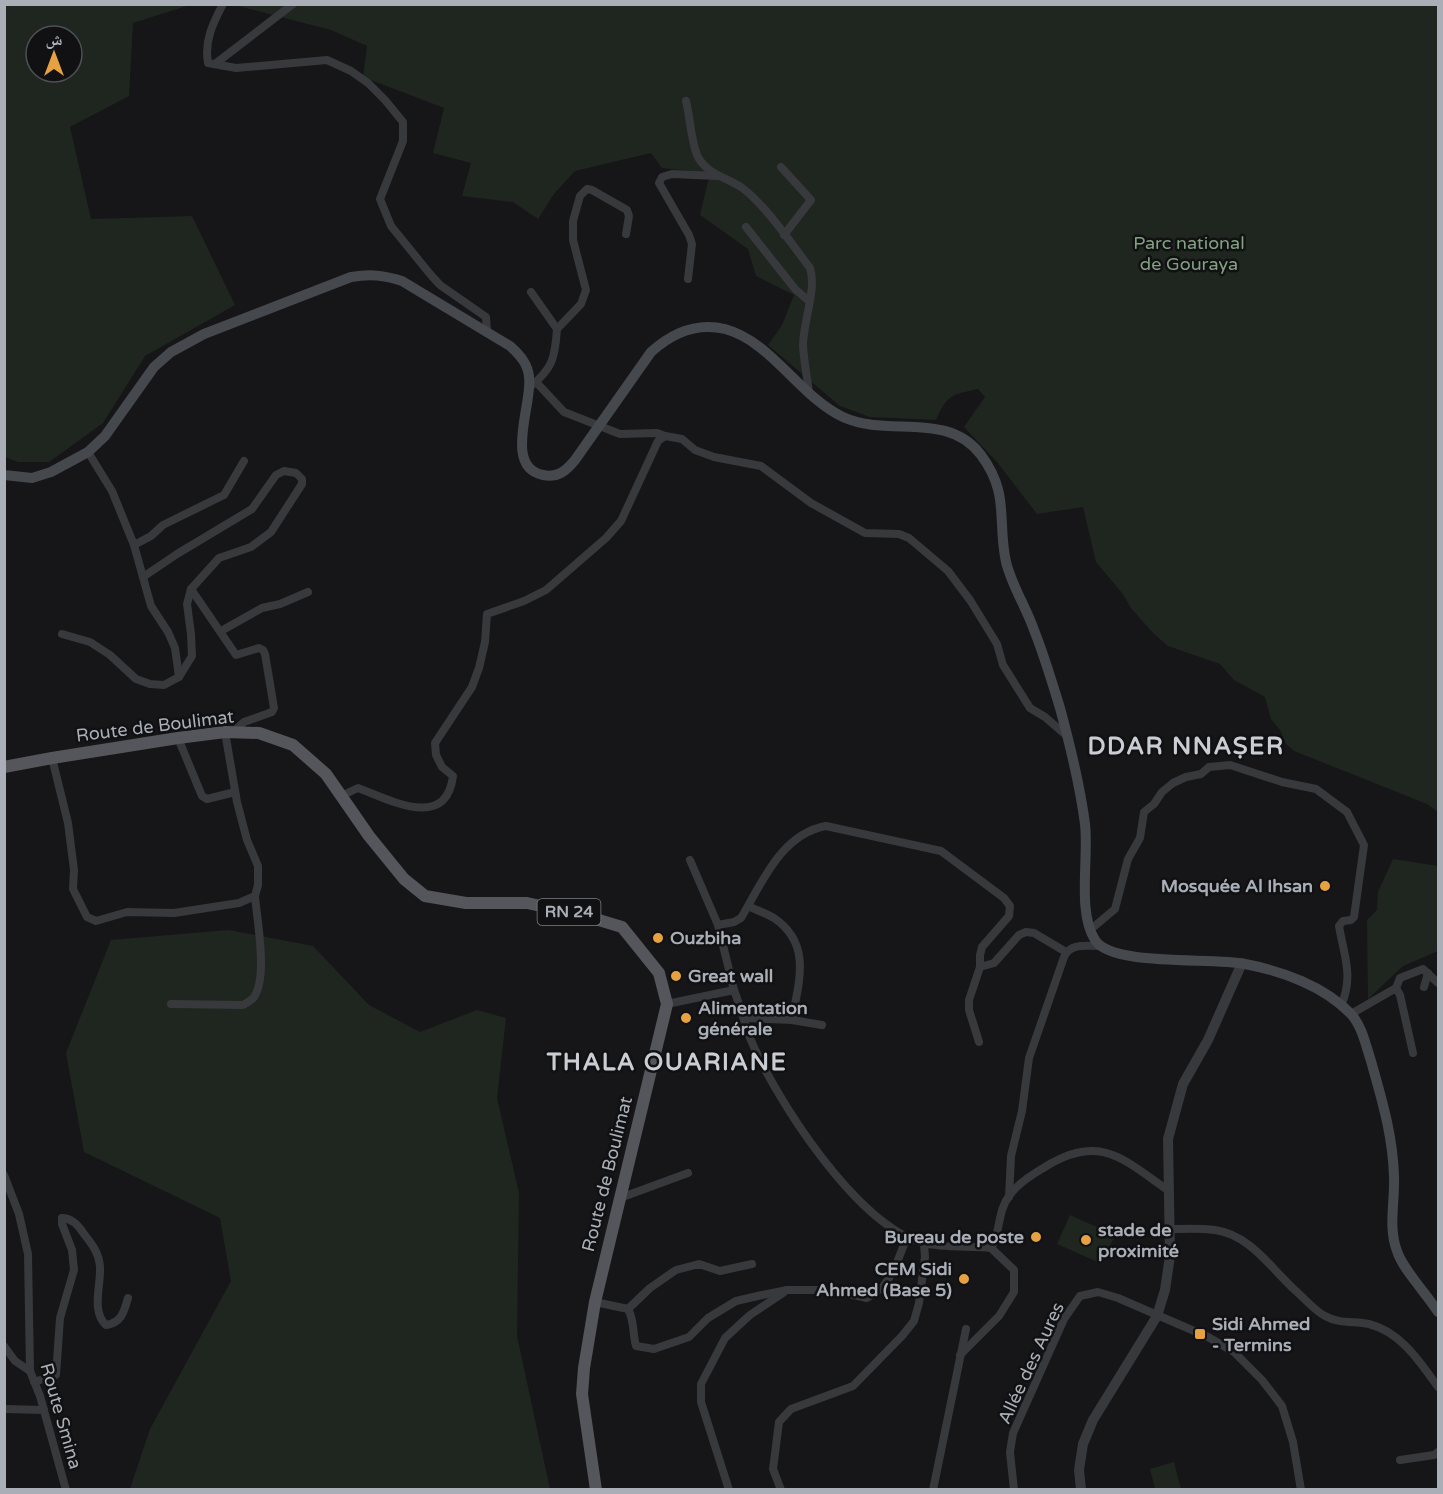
<svg xmlns="http://www.w3.org/2000/svg" width="1443" height="1494" viewBox="0 0 1443 1494" font-family="'Varela Round','Noto Naskh Arabic',sans-serif">
<rect width="100%" height="100%" fill="#161618"/>
<!-- green -->
<g fill="#1e261f" fill-rule="evenodd">
<path d="M 4,5 L 190,5 L 133,23 L 129,96 L 70,127 L 91,219 L 192,216 L 235,305 L 145,356 L 103,423 L 49,462 L 18,462 L 5,457 ZM 36,36 L 72,36 L 72,72 L 36,72 Z"/>
<path d="M 235,5 L 1438,5 L 1438,812 L 1427,804 L 1294,751 L 1286,744 L 1280,730 L 1271,719 L 1265,697 L 1234,680 L 1220,664 L 1168,646 L 1153,633 L 1131,608 L 1122,593 L 1096,562 L 1083,507 L 1037,514 L 997,462 L 964,427 L 985,397 L 978,389 C 951,395 947,395 936,420 L 870,417 L 840,406 L 768,345 L 782,325 L 794,295 L 756,276 L 748,249 L 700,215 L 710,173 L 662,168 L 651,153 L 575,171 L 554,194 L 538,219 L 513,202 L 462,196 L 471,163 L 433,153 L 444,108 L 363,77 L 367,46 L 331,30 Z"/>
<polygon points="1393,859 1438,866 1438,951 1403,966 1368,999 1367,920 1377,910 1378,892"/>
<polygon points="229,930 313,946 369,1005 420,1032 477,1010 506,1018 497,1098 519,1193 517,1336 550,1489 130,1489 150,1429 231,1281 220,1218 84,1152 66,1053 111,940"/>
<polygon points="1070,1215 1115,1235 1102,1264 1057,1244"/>
<polygon points="1174,1462 1181,1489 1155,1489 1150,1469"/>
</g>
<g fill="none" stroke-linecap="round" stroke-linejoin="round">
<!-- minor -->
<g stroke="#37393d" stroke-width="8">
<path d="M 223,4 C 213,23 204,41 208,63 L 236,68 L 327,60 L 351,71 L 368,83 L 385,100 L 403,122 L 403,141 L 380,199 L 391,226 L 430,274 L 440,285 L 486,317 L 487,333"/>
<polyline points="215,64 293,4"/>
<path d="M 686,101 C 690,117 691,140 697,155 C 706,175 730,178 745,190 C 770,211 790,242 810,268 C 817,289 803,322 803,346 C 804,361 807,377 809,392"/>
<polyline points="781,167 811,200 784,235"/>
<polyline points="746,227 795,289 809,301"/>
<polyline points="688,279 692,244 689,235 659,183 662,177 672,174 717,176"/>
<polyline points="531,292 557,329"/>
<polyline points="536,382 564,412 620,434 657,433 665,436"/>
<path d="M 530,387 C 553,368 555,358 557,329 L 581,304 L 586,290 L 573,240 L 573,221 L 580,196 L 587,189 L 592,190 L 627,210 L 629,216 L 626,234"/>
<polyline points="89,451 88,452 112,491 134,545 151,606 168,632 175,648 179,677"/>
<polyline points="134,545 151,536 163,525 224,495 244,461"/>
<polyline points="191,589 236,655 259,648 263,650 265,654 274,708 272,712 244,722 233,732"/>
<polyline points="221,631 262,608 280,604 308,592"/>
<polyline points="62,634 90,642 110,655 136,679 150,684 164,685 179,677 192,656 191,634 187,604 191,589 219,558 251,547 271,532 302,484 302,479 296,473 284,471 276,475 252,509 177,554 143,577"/>
<polyline points="178,738 202,796 207,799 235,792"/>
<polyline points="52,758 68,823 74,870 73,889 87,917 96,921 127,912 174,913 239,903 255,896 258,885 258,866 247,840 237,802 225,732"/>
<path d="M 341,796 L 358,788 C 390,800 446,831 453,776 L 442,767 L 436,755 L 435,743 L 472,687 L 479,668 L 485,642 L 487,614 L 524,601 L 546,590 L 606,538 L 621,521 L 658,441 L 665,436 L 682,439 L 695,450 L 714,457 L 761,466 L 811,503 L 865,533 L 899,534 L 909,538 L 948,571 L 970,600 L 997,644 L 1003,665 L 1030,708 L 1045,717 L 1067,736"/>
<polyline points="690,860 718,925 734,990"/>
<path d="M 748,906 C 756,910 766,913 774,918 C 812,944 799,981 792,1020"/>
<path d="M 718,925 L 734,922 L 741,918 C 762,883 781,834 826,826 L 941,851 L 1004,898 L 1010,906 L 1009,916 L 982,947 L 980,955 L 980,967 L 969,1000 L 969,1010 L 979,1042"/>
<path d="M 1090,930 L 1115,909 L 1128,859 L 1140,838 L 1144,812 L 1154,804 L 1162,792 L 1173,783 L 1186,777 L 1201,774 L 1209,767 L 1230,765 L 1282,782 L 1316,789 L 1347,812 L 1364,845 L 1354,917 L 1351,920 L 1343,921 L 1339,926 C 1344,956 1354,976 1341,1006"/>
<polyline points="980,967 994,963 1019,935 1026,932 1034,933 1066,952"/>
<polyline points="1424,987 1428,973"/>
<polyline points="1396,988 1400,995 1413,1053"/>
<path d="M 171,1004 L 243,1005 C 247,1003 251,1001 254,997 C 268,977 257,920 255,896"/>
<path d="M 667,1004 L 734,990 C 740,1006 744,1022 750,1038 C 775,1098 857,1226 923,1243 C 942,1248 970,1246 991,1248 L 1014,1270 L 1014,1292 L 999,1316 L 960,1355"/>
<polyline points="1351,1014 1396,988 1400,978 1423,969 1438,983"/>
<polyline points="744,1018 792,1020 822,1025"/>
<polyline points="4,1175 19,1214 28,1254 30,1371 40,1396 66,1490"/>
<path d="M 1009,1197 L 1011,1156 L 1022,1111 L 1029,1058 L 1064,957 C 1070,943 1085,946 1099,946"/>
<polyline points="620,1198 688,1173"/>
<path d="M 1170,1229 C 1184,1229 1200,1228 1215,1230 C 1251,1235 1272,1270 1297,1292 C 1306,1300 1315,1311 1325,1316 C 1339,1324 1354,1321 1369,1324 C 1401,1332 1420,1362 1438,1387"/>
<path d="M 991,1248 C 1001,1232 997,1212 1009,1196 C 1018,1183 1032,1175 1045,1167 C 1100,1133 1123,1159 1169,1191"/>
<path d="M 595,1302 L 628,1309 C 635,1322 632,1332 636,1346 L 654,1349 L 689,1337 L 708,1318 L 736,1301 L 762,1295 L 787,1290 L 830,1290 L 867,1298 L 883,1287 L 894,1270 L 907,1237"/>
<polyline points="628,1309 650,1288 676,1270 699,1264 720,1271 752,1264"/>
<polyline points="4,1346 15,1361 30,1371"/>
<path d="M 34,1382 L 56,1375 L 60,1318 L 74,1270 L 72,1250 L 62,1224 L 62,1218 C 72,1218 79,1226 84,1234 C 92,1244 99,1253 100,1267 C 101,1286 91,1311 106,1325 C 122,1323 124,1311 128,1298"/>
<polyline points="4,1409 44,1410"/>
<polyline points="1400,1460 1434,1455 1438,1452"/>
<polyline points="729,1490 701,1402 701,1384 725,1338 750,1315 783,1293"/>
<polyline points="781,1490 773,1469 779,1422 791,1409 853,1386 902,1336 914,1321 919,1303 925,1257 924,1243"/>
<polyline points="933,1490 966,1329"/>
<polyline points="1014,1490 1010,1452 1013,1433 1064,1319 1080,1296 1098,1292 1118,1298 1208,1337 1234,1352 1262,1380 1282,1406 1293,1442 1301,1490"/>
</g>
<!-- tertiary -->
<polyline stroke="#37393d" stroke-width="10" points="1081,1490 1079,1470 1083,1444 1093,1420 1157,1316 1165,1290 1170,1256 1168,1139 1183,1084 1208,1040 1242,963"/>
<!-- secondary -->
<path stroke="#45484c" stroke-width="10" d="M 4,475 L 32,478 L 51,472 L 88,452 L 105,436 L 154,367 L 171,352 L 204,334 L 351,277 C 370,274 384,275 402,281 L 510,346 C 520,355 528,364 529,377 C 533,403 503,467 543,475 C 558,478 566,471 575,460 L 651,352 C 672,333 696,322 725,329 C 771,341 800,397 843,417 C 888,438 947,410 981,455 C 1010,494 997,520 1006,562 C 1012,586 1026,607 1034,630 C 1044,655 1052,682 1060,708 C 1070,745 1080,785 1085,824 C 1089,858 1077,912 1095,940 C 1112,967 1212,957 1245,964 C 1282,971 1324,986 1351,1014 C 1362,1026 1366,1046 1371,1061 C 1382,1100 1393,1136 1394,1177 C 1395,1201 1388,1228 1397,1251 C 1403,1270 1427,1294 1438,1312"/>
<!-- primary -->
<polyline stroke="#54565b" stroke-width="12" points="4,767 52,758 178,738 225,732 259,733 293,745 326,774 369,836 404,879 425,896 466,903 527,903 582,915 622,927 659,973 667,1004 595,1302 584,1368 582,1394 596,1490"/>
</g>
<!-- markers -->
<g fill="#e6a240" stroke="#111113" stroke-width="2">
<circle cx="1325" cy="886" r="6"/>
<circle cx="658" cy="938" r="6"/>
<circle cx="676" cy="976" r="6"/>
<circle cx="686" cy="1018" r="6"/>
<circle cx="1036" cy="1237" r="6"/>
<circle cx="1086" cy="1240" r="6"/>
<circle cx="964" cy="1279" r="6"/>
<rect x="1194" y="1328" width="12" height="12" rx="3"/>
</g>
<g text-anchor="middle" dominant-baseline="central" stroke-width="5" stroke-linejoin="round" paint-order="stroke">
<!-- shield labels -->
<rect fill="#111113" stroke="#7b7f86" stroke-width="1.5" x="537.5" y="899" width="63" height="26" rx="4.5"/>
<g font-size="16" font-weight="bold" fill="#a9aeb7">
<text x="569" y="912">RN 24</text>
</g>
<!-- park labels -->
<g font-size="18" fill="#82a181" stroke="#111113">
<text x="1189" y="243">Parc national<tspan x="1189" dy="21">de Gouraya</tspan></text>
</g>
<!-- street labels -->
<g font-size="18" fill="#a9aeb7" stroke="#111113">
<text transform="translate(155 726) rotate(-7)">Route de Boulimat</text>
<text transform="translate(607 1174) rotate(-76)">Route de Boulimat</text>
<text transform="translate(1031 1363) rotate(-65)">Allée des Aures</text>
<text transform="translate(61 1416) rotate(74)">Route Smina</text>
</g>
<!-- poi labels -->
<g font-size="18" font-weight="bold" fill="#a9aeb7" stroke="#111113" text-anchor="start">
<text x="1313" y="886" text-anchor="end">Mosquée Al Ihsan</text>
<text x="670" y="938">Ouzbiha</text>
<text x="688" y="976">Great wall</text>
<text x="698" y="1008">Alimentation<tspan x="698" dy="21">générale</tspan></text>
<text x="1098" y="1230">stade de<tspan x="1098" dy="21">proximité</tspan></text>
<text x="1024" y="1237" text-anchor="end">Bureau de poste</text>
<text x="952" y="1269" text-anchor="end">CEM Sidi<tspan x="952" dy="21">Ahmed (Base 5)</tspan></text>
<text x="1212" y="1324">Sidi Ahmed<tspan x="1212" dy="21">- Termins</tspan></text>
</g>
<!-- district labels -->
<g font-size="24" font-weight="bold" letter-spacing="1.5" fill="#cacdd3" stroke="#111113">
<text x="1186" y="746">DDAR NNAṢER</text>
<text x="667" y="1062">THALA OUARIANE</text>
</g>
</g>
<!-- border -->
<rect width="1443" height="1494" fill="none" stroke="#a9aeb7" stroke-width="12"/>
<!-- north arrow -->
<g transform="translate(54 54)"><circle r="28" fill="#111113" stroke="#4e5055" stroke-width="1.5"/>
<path d="M0-4.5L10 22L0 15L-10 22Z" fill="#e6a240"/>
<text y="-9" font-size="16" font-weight="bold" text-anchor="middle" fill="#a9aeb7">ش</text>
</g>
</svg>
